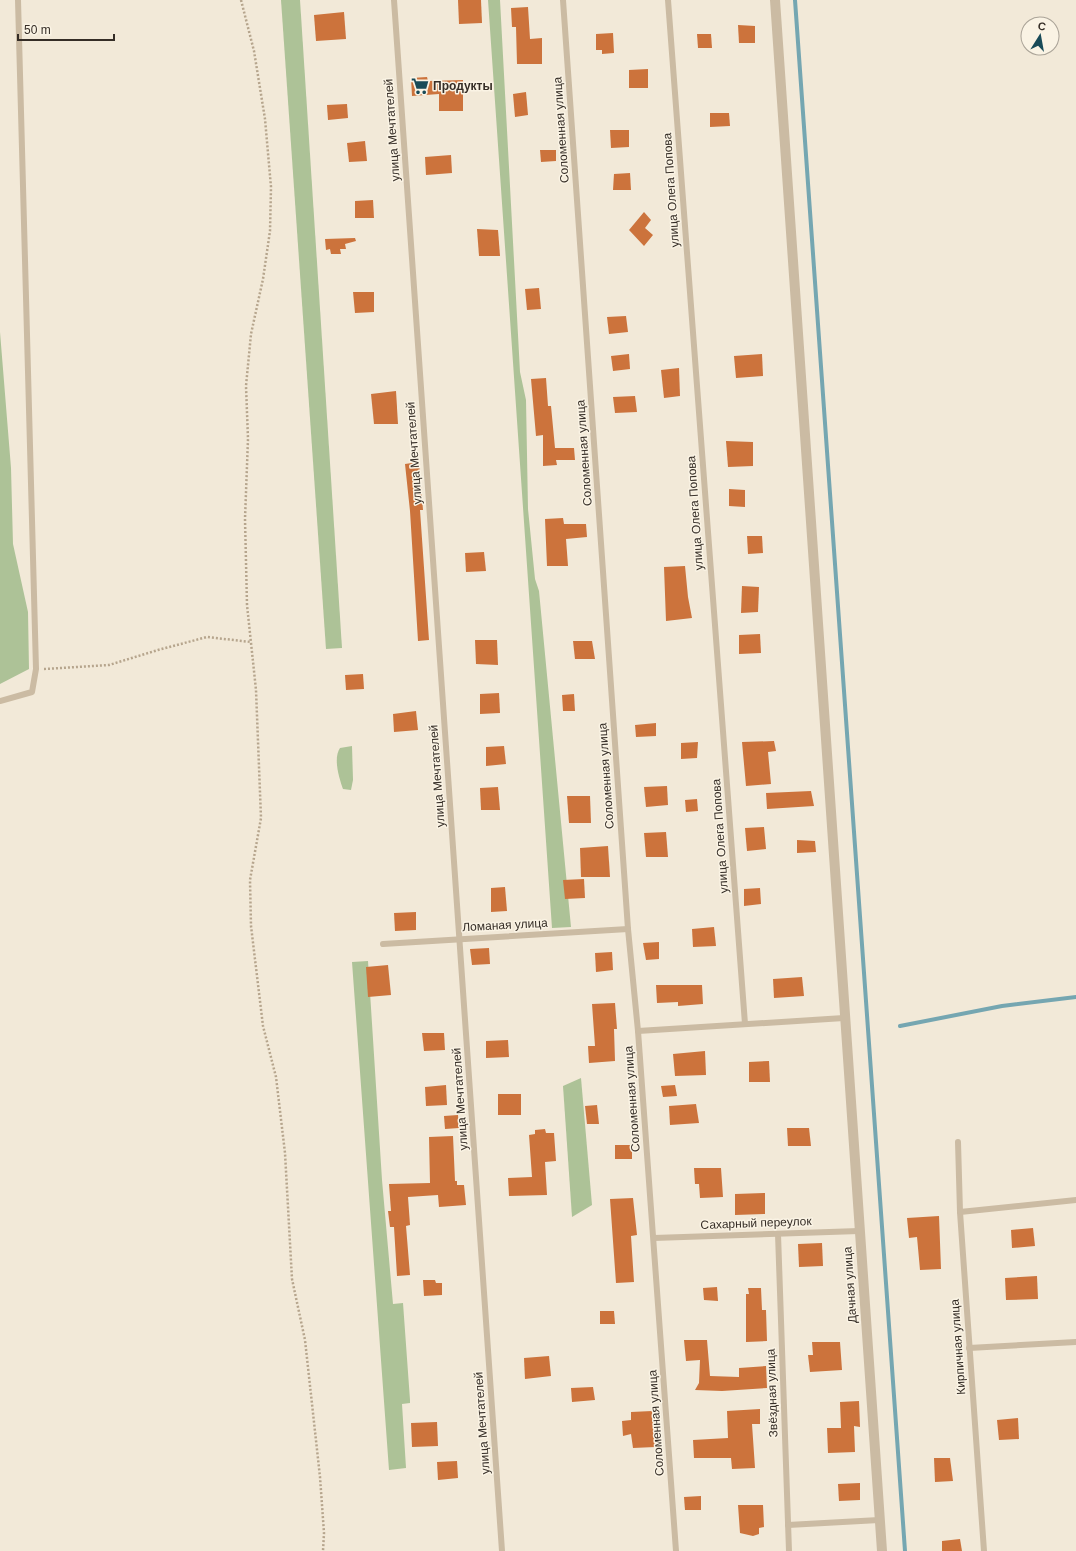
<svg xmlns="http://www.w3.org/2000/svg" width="1076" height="1551" viewBox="0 0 1076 1551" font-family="Arial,sans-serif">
<rect width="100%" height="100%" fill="#f2e9d8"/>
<!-- green -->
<g fill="#adc297">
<polygon points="281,0 300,0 342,648 326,649"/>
<polygon points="488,0 500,0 520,372 526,400 528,509 535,579 539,591 571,927 552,928"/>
<polygon points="0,332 11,468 13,544 28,612 29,669 0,684"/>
<path d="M 352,746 L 353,780 L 351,790 L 343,789 C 339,778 333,758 340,748 Z"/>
<polygon points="368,961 382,1180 393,1304 403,1303 410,1400 410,1403 402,1404 406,1468 389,1470 352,962"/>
<polygon points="581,1078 592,1205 572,1217 563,1086"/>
</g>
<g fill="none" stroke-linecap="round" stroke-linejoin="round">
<!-- stream -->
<g stroke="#75a6b1" stroke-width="4">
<polyline points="795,0 905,1551"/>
<polyline points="900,1026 1002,1006 1076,997"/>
</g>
</g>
<!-- building -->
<g fill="#cc733c">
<polygon points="458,0 481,0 482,23 459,24"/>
<polygon points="528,7 530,39 542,38 542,64 517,64 516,27 512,27 511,8"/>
<polygon points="344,12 346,39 316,41 314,15"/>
<polygon points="738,25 755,26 755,43 739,43"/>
<polygon points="613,33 614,53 602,54 602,50 596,50 596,34"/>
<polygon points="697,34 711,34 712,48 698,48"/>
<polygon points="648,69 648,88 629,88 629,70"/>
<polygon points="427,77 428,81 463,80 463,111 439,111 439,94 412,96 411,78"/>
<polygon points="526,92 528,115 515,117 513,94"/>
<polygon points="347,104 348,118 328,120 327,105"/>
<polygon points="710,113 729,113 730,126 710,127"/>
<polygon points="610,130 629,130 629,147 611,148"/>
<polygon points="365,141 367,161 349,162 347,143"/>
<polygon points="540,150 556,150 556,161 541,162"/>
<polygon points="451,155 452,173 426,175 425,157"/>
<polygon points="630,173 631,190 613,190 614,174"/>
<polygon points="373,200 374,218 355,218 355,201"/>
<polygon points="644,212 651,220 645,228 653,235 644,246 629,230"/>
<polygon points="477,229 498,230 500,256 479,256"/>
<polygon points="355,238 356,241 345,244 346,249 340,249 341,254 331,254 330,249 326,250 325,239"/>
<polygon points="539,288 541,309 527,310 525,289"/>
<polygon points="353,292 374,292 374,312 355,313"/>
<polygon points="626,316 628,332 609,334 607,317"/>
<polygon points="629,354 630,369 613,371 611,356"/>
<polygon points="762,354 763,376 736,378 734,356"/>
<polygon points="679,368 680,396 664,398 661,370"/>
<polygon points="546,378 548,406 551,406 555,448 574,448 575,460 556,460 557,465 543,466 543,435 536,436 531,379"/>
<polygon points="396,391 398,424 374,424 371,394"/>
<polygon points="635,396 637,412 615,413 613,397"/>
<polygon points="726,441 753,442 753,466 728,467"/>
<polygon points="419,462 423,510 420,510 429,640 418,641 410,511 405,464"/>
<polygon points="729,489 745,490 745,507 729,506"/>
<polygon points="563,518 564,524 586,524 587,537 566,539 568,566 547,566 545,519"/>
<polygon points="747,536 762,536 763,553 748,554"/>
<polygon points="484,552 486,571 466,572 465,553"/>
<polygon points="685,566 688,597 692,618 666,621 664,567"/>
<polygon points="742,586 759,587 758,612 741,613"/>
<polygon points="760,634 761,653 739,654 739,635"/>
<polygon points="475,640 497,640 498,665 476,664"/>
<polygon points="573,641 592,641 595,659 575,659"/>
<polygon points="363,674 364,689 346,690 345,675"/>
<polygon points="499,693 500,713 480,714 480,694"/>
<polygon points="574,694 575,711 563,711 562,695"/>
<polygon points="416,711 418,730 394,732 393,714"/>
<polygon points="656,723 656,736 636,737 635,725"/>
<polygon points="774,741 776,751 768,752 771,784 746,786 742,742"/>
<polygon points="698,742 697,758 681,759 681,743"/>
<polygon points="504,746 506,764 486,766 486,747"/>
<polygon points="667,786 668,805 646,807 644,787"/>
<polygon points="498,787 500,810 481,810 480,788"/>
<polygon points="811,791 814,806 767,809 766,793"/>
<polygon points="567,796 590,796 591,823 569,823"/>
<polygon points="697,799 698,811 686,812 685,800"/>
<polygon points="764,827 766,849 747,851 745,828"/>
<polygon points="666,832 668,857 646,857 644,833"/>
<polygon points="797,840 815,841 816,852 797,853"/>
<polygon points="608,846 610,877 581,877 580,848"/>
<polygon points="584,879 585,898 565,899 563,880"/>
<polygon points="505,887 507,911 491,912 491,888"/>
<polygon points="760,888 761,904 744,906 744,889"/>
<polygon points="416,912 416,930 395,931 394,913"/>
<polygon points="714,927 716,946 693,947 692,929"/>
<polygon points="659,942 659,959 646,960 643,943"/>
<polygon points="489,948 490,964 472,965 470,949"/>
<polygon points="612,952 613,970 596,972 595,953"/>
<polygon points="388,965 391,995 368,997 366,967"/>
<polygon points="802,977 804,996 774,998 773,979"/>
<polygon points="656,985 702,985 703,1004 678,1006 678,1002 657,1003"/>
<polygon points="615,1003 617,1029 614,1029 615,1061 589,1063 588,1046 595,1046 592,1004"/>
<polygon points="422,1033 444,1033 445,1050 424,1051"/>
<polygon points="508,1040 509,1057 486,1058 486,1041"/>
<polygon points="705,1051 706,1075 675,1076 673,1054"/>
<polygon points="769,1061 770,1082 749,1082 749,1062"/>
<polygon points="446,1085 447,1105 426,1106 425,1087"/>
<polygon points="675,1085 677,1096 663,1097 661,1086"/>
<rect x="498" y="1094" width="23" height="21"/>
<polygon points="696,1104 699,1123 670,1125 669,1106"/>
<polygon points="597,1105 599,1124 587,1124 585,1106"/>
<polygon points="458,1115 459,1128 445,1129 444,1116"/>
<polygon points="787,1128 809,1128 811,1146 788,1146"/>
<polygon points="545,1129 546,1133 554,1133 556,1161 545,1162 547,1195 509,1196 508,1178 532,1177 529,1135 535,1134 535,1130"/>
<polygon points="453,1136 455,1181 457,1181 457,1185 464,1185 466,1205 439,1207 438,1195 408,1197 410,1225 406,1226 410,1275 397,1276 394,1227 390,1227 388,1211 391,1211 389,1184 430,1183 429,1137"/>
<rect x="615" y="1145" width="17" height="14"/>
<polygon points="694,1168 721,1168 723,1197 700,1198 699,1184 695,1184"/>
<polygon points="765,1193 765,1214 735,1215 735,1194"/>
<polygon points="633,1198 637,1235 631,1236 634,1282 616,1283 610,1199"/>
<polygon points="939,1216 941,1269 920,1270 917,1237 909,1238 907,1218"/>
<polygon points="1033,1228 1035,1246 1012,1248 1011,1230"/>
<polygon points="822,1243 823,1266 799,1267 798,1244"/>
<polygon points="1037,1276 1038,1299 1006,1300 1005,1278"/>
<polygon points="423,1280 435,1280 436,1283 442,1283 442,1295 424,1296"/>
<polygon points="717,1287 718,1301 704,1300 703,1288"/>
<polygon points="748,1288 761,1288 762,1310 766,1310 767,1341 746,1342 746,1294 749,1294"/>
<polygon points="600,1311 614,1311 615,1324 600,1324"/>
<polygon points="684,1340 707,1340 710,1376 739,1377 739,1368 766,1366 767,1388 722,1391 695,1390 699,1383 700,1360 686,1361"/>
<polygon points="812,1342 840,1342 842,1370 810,1372 808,1355 813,1355"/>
<polygon points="549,1356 551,1376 525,1379 524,1358"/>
<polygon points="593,1387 595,1400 572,1402 571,1388"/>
<polygon points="859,1401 860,1427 854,1426 855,1452 828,1453 827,1428 841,1428 840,1402"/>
<polygon points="760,1409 760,1424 752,1424 755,1468 732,1469 731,1458 694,1458 693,1440 728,1438 727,1411"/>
<polygon points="652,1411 655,1447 633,1448 631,1434 623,1436 622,1421 631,1420 631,1412"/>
<polygon points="1018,1418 1019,1439 999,1440 997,1420"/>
<polygon points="437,1422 438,1446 412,1447 411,1423"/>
<polygon points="934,1458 950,1458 953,1481 935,1482"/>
<polygon points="457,1461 458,1478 438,1480 437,1462"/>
<polygon points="860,1483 860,1500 839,1501 838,1484"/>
<polygon points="701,1496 701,1510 685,1510 684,1497"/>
<polygon points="738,1505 763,1505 764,1527 759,1528 759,1534 753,1536 740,1533"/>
<polygon points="960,1539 962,1551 942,1551 942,1541"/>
</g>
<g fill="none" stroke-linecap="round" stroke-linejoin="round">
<!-- path -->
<g stroke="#b6a58d" stroke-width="2.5" stroke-dasharray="2 2" stroke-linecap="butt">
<polyline points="241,0 254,51 265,119 271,187 270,231 263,279 251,334 246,386 248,439 245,519 247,605 256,690 261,818 250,880 251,926 263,1026 276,1077 285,1153 292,1279 305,1340 320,1477 324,1533 323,1551"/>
<polyline points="44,669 109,665 158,650 207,637 251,642"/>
</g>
<!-- service -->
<g stroke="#cbbba3" stroke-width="6">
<polyline points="394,0 502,1551"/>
<polyline points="563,0 628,929 638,1031 676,1551"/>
<polyline points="668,0 745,1024"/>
<polyline points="0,701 32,692 36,669 18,0"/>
<polyline points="383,944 628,929"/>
<polyline points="638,1031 844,1018"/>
<polyline points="958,1142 960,1212 984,1551"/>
<polyline points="960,1212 1076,1200"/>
<polyline points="778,1234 789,1551"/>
<polyline points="654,1238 859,1231"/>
<polyline points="969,1348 1076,1342"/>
<polyline points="788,1525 879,1520"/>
</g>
<!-- minor -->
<polyline stroke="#cbbba3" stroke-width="10" points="775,0 882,1551"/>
</g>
<!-- icons -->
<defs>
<g id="supermarket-bare" transform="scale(1.38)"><path d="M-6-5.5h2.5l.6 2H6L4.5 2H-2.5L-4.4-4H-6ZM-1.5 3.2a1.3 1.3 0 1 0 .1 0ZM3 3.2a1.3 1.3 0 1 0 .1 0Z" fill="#194b58" stroke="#faf3e4" stroke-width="2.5" paint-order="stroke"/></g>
</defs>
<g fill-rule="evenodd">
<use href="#supermarket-bare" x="420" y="86"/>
</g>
<g text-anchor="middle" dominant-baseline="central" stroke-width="3" stroke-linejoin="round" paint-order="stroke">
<!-- poi labels -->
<g font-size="12" font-weight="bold" fill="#352d26" stroke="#faf3e4" text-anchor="start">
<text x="433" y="86">Продукты</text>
</g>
<!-- street labels -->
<g font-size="12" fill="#352d26" stroke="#faf3e4">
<text transform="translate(392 130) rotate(-94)">улица Мечтателей</text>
<text transform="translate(561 130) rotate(-94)">Соломенная улица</text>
<text transform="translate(671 190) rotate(-94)">улица Олега Попова</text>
<text transform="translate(414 453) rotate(-94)">улица Мечтателей</text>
<text transform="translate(584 453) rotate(-94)">Соломенная улица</text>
<text transform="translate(695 513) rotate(-94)">улица Олега Попова</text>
<text transform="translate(437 776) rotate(-94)">улица Мечтателей</text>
<text transform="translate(606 776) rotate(-94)">Соломенная улица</text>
<text transform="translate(720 836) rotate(-94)">улица Олега Попова</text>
<text transform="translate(505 925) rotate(-3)">Ломаная улица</text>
<text transform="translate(460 1099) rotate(-94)">улица Мечтателей</text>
<text transform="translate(632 1099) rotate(-94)">Соломенная улица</text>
<text transform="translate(756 1223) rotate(-2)">Сахарный переулок</text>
<text transform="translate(850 1285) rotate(-94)">Дачная улица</text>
<text transform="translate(958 1347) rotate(-94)">Кирпичная улица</text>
<text transform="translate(772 1393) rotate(-92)">Звёздная улица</text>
<text transform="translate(482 1423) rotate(-94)">улица Мечтателей</text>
<text transform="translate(656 1423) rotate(-94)">Соломенная улица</text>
</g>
</g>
<!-- north arrow -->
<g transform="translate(1040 36) rotate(11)"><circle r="19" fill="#faf3e4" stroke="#aba498"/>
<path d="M0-3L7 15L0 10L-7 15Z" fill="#194b58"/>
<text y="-6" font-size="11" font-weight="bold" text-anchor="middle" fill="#352d26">С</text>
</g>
<!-- scale -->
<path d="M18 34v6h96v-6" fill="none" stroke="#352d26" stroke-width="2"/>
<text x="24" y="34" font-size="12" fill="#352d26" stroke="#faf3e4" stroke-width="3" paint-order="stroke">50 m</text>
</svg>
